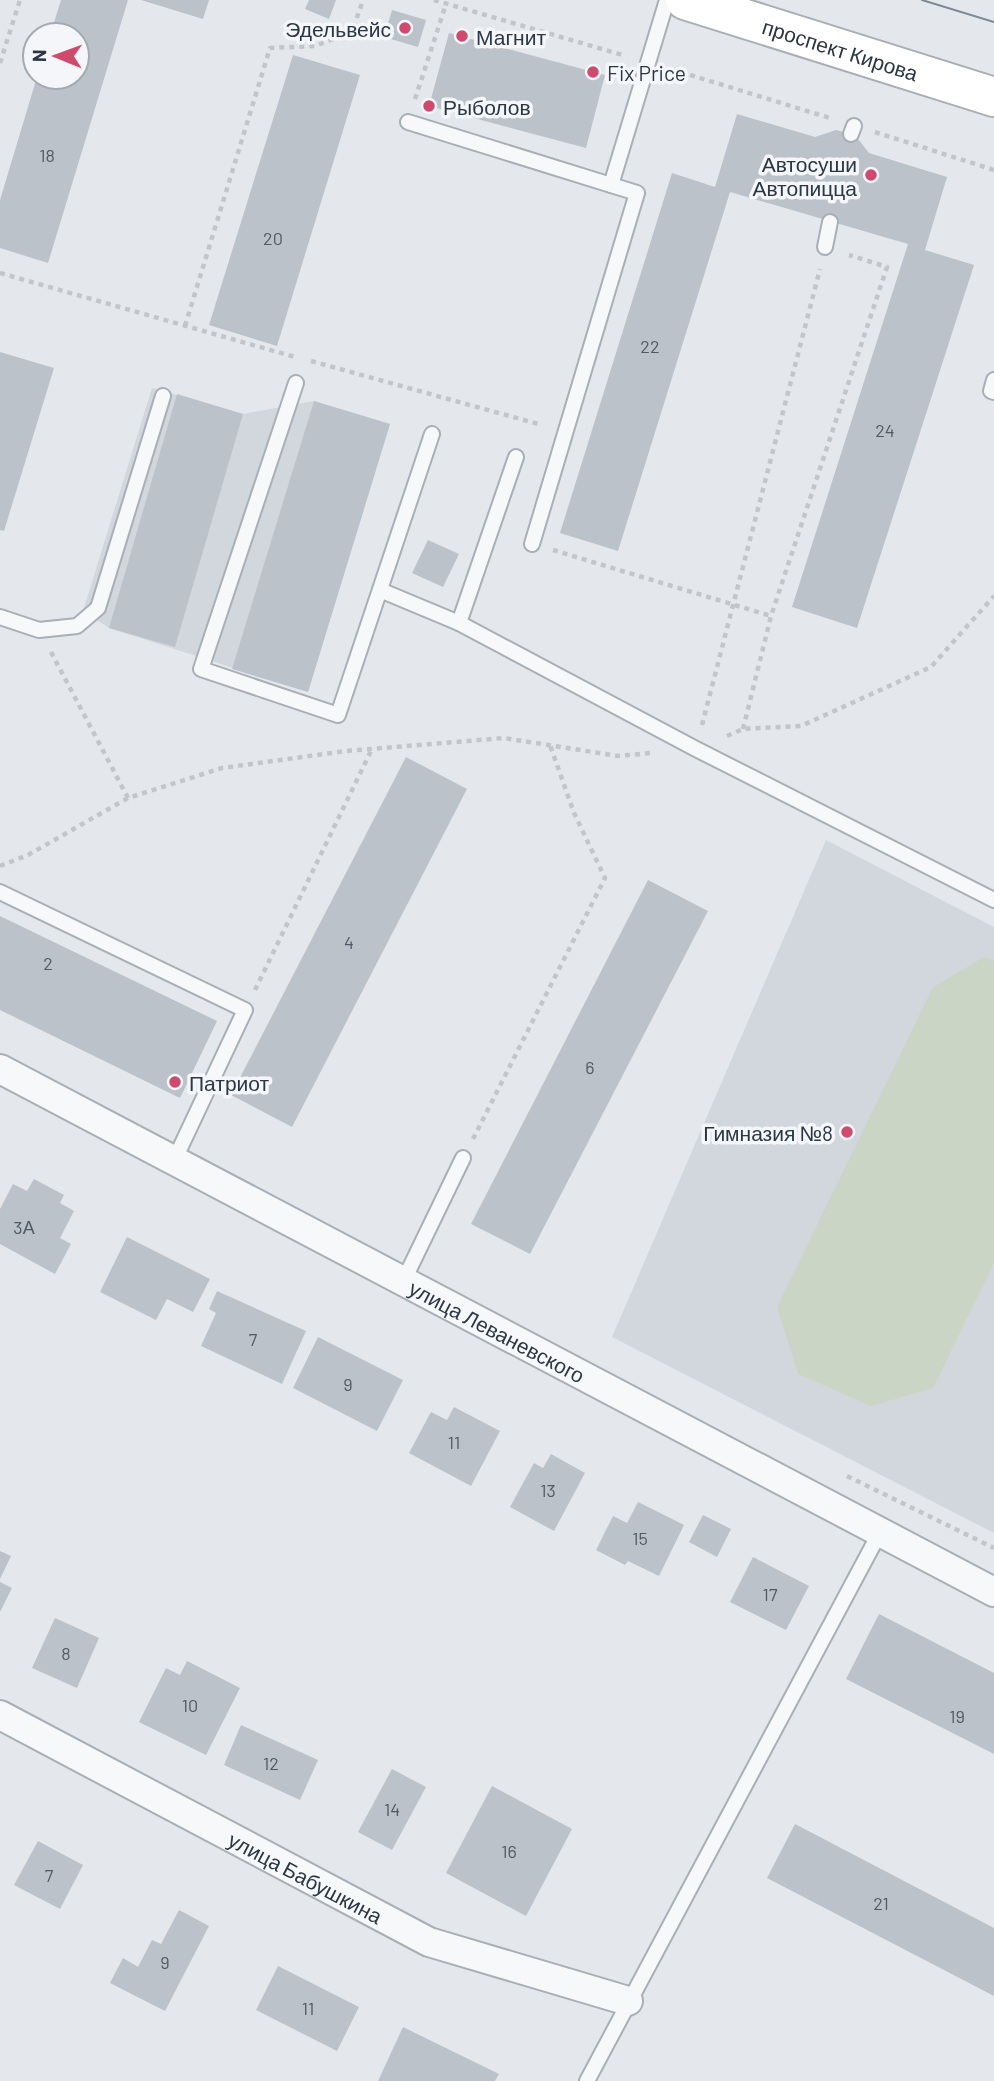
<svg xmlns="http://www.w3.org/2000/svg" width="994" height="2081" viewBox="0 0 994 2081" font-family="Barlow,sans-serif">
<rect width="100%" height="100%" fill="#e4e8ec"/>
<!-- built -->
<g fill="#d2d7dd">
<polygon points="152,388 243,414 314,401 390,424 308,692 109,628 83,611"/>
<polygon points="826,840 994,927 994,1533 612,1337"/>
</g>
<!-- green -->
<polygon fill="#cbd5c5" points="984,957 994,961 994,1263 933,1388 871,1406 798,1374 777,1307 933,987"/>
<!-- building -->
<g fill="#bbc2c9">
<polygon points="61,0 128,0 48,263 0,248 0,200 37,77 77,77 77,35 50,35"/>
<polygon points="141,0 209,0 203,19"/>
<polygon points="309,0 336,0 329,19 305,9"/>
<polygon points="392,10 426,20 418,47 384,37"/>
<polygon points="449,33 605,75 586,148 429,106"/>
<polygon points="293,55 360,75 277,346 209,325"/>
<polygon points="737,114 815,137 836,130 855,135 869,153 947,177 925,250 974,265 857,628 792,607 908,244 730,192 618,551 560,533 672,173 715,187"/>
<polygon points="0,352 54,368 4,531 0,530"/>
<polygon points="177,394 243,414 175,647 109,628"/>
<polygon points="314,401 390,424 308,692 232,669"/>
<polygon points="428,540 459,554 443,587 412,573"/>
<polygon points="406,757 467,789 292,1127 231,1095"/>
<polygon points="648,880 708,911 530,1254 471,1224"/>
<polygon points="0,916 217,1021 180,1098 0,1010"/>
<polygon points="34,1179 64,1195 60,1203 74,1211 60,1238 71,1244 55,1274 0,1244 0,1209 13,1184 27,1191"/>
<polygon points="127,1237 210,1279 193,1312 167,1299 156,1320 100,1292"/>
<polygon points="217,1291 306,1331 282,1384 201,1346 216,1313 209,1309"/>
<polygon points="318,1337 403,1380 377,1431 293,1388"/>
<polygon points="454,1407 500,1431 471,1486 409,1453 431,1412 447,1420"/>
<polygon points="551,1454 585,1473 554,1531 510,1507 534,1463 543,1468"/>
<polygon points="638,1502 684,1525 659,1576 628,1561 625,1565 596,1550 613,1516 627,1523"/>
<polygon points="703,1515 731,1529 717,1557 689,1542"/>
<polygon points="0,1551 11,1556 0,1579"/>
<polygon points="753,1557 809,1586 786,1630 730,1602"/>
<polygon points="0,1582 12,1588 0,1612"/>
<polygon points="879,1614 994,1673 994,1754 846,1679"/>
<polygon points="55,1618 99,1638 77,1688 32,1668"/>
<polygon points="187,1661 240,1688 206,1755 139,1722 166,1668 180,1675"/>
<polygon points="241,1725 318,1760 300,1800 224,1765"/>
<polygon points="392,1769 426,1787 392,1850 358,1832"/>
<polygon points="492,1786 572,1829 526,1916 446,1873"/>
<polygon points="795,1824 994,1928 994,1996 767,1878"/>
<polygon points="38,1841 83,1865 60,1909 14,1885"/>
<polygon points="179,1910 209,1926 165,2011 110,1983 123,1958 138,1967 152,1940 161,1944"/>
<polygon points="278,1966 359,2007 337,2051 256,2010"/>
<polygon points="403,2027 499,2074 495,2081 378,2081"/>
</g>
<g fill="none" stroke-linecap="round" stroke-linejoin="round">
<!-- service casing -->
<g stroke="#a9afb6" stroke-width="18">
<g id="service">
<polyline points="408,122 611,185 667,0"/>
<polyline points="851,134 854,126"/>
<polyline points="825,247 830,222"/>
<polyline points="994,380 991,391 994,392"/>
<polyline points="296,383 201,669 338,715 432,434"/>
<polyline points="516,457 459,623 696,749 994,900"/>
<polyline points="532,544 637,193 611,185"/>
<polyline points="380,590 459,623"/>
<polyline points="0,617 39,630 77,626 98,608 163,396"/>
<polyline points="0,892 245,1010 174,1161"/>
<polyline points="403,1282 463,1158"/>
<polyline points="587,2081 879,1534"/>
</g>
</g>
<!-- minor casing -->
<g stroke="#a9afb6" stroke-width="32">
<g id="minor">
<path id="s1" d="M 0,1069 L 994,1592"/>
<path id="s2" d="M 0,1715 L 429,1942 L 628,2001"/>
</g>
</g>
<!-- secondary casing -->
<g stroke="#a9afb6" stroke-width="42">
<g id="secondary">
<path id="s3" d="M 685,0 L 994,97"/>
</g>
</g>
<!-- path -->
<g stroke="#c2c6cb" stroke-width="4.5" stroke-dasharray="5 5" stroke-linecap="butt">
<polyline points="434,0 626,56"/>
<polyline points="0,63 20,0"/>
<polyline points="671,69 833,119"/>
<polyline points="415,99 446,4"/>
<polyline points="875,132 994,170"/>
<polyline points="0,273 295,357"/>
<polyline points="185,326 270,48 315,46 352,32 363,0"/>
<polyline points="311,361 542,425"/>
<polyline points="553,550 771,616"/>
<polyline points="51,652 128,798"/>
<polyline points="702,725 820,269"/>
<polyline points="743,729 771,616 887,267 849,255"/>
<polyline points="727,736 743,729 801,726 931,667 994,596"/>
<polyline points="0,866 28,855 128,798 222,768 346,751 504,738 618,756 651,753"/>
<polyline points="255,990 372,749"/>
<polyline points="473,1139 605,878 574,813 550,745"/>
<polyline points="847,1476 994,1548"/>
</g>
<!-- service -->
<use href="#service" stroke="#f7f8fa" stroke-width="14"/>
<!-- minor -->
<use href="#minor" stroke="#f7f8fa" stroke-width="28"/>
<!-- secondary -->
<use href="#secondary" stroke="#fff" stroke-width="38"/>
<!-- tram -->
<polyline stroke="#7d8995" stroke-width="2" points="922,0 994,22"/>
</g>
<!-- markers -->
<g fill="#ce4b6e" stroke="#f4f6f9" stroke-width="2.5">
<circle cx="405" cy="28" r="7"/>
<circle cx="462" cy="36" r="7"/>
<circle cx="593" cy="72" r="7"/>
<circle cx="429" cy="106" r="7"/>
<circle cx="871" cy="175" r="7"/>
<circle cx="175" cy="1082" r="7"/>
<circle cx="847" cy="1132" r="7"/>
</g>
<g text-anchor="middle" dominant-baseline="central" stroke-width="7" stroke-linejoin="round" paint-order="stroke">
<!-- number labels -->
<g font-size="18" fill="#4f5a65">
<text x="47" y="155">18</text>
<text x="273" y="238">20</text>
<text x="650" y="346">22</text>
<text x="885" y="430">24</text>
<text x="349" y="942">4</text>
<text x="48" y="963">2</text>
<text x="590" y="1067">6</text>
<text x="24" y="1227">3А</text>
<text x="253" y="1339">7</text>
<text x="348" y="1384">9</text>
<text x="454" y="1442">11</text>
<text x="548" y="1490">13</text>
<text x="640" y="1538">15</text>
<text x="770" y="1594">17</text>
<text x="66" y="1653">8</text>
<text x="190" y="1705">10</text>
<text x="957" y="1716">19</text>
<text x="271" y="1763">12</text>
<text x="392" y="1809">14</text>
<text x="509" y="1851">16</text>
<text x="49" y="1875">7</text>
<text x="881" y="1903">21</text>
<text x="165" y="1962">9</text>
<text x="308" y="2008">11</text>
</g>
<!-- poi labels -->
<g font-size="21" fill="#2b3744" stroke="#f4f6f9" text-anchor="start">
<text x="391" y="28" text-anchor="end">Эдельвейс</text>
<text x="476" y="36">Магнит</text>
<text x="607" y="72">Fix Price</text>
<text x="443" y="106">Рыболов</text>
<text x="857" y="163" text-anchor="end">Автосуши<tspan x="857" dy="24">Автопицца</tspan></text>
<text x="189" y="1082">Патриот</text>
<text x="833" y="1132" text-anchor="end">Гимназия №8</text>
</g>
<!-- street labels -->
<g font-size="21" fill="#2b3744" stroke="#f4f6f9">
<text stroke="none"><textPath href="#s3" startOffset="163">проспект Кирова</textPath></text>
<text stroke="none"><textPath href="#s1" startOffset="562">улица Леваневского</textPath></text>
<text stroke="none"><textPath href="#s2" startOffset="346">улица Бабушкина</textPath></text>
</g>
</g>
<!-- north arrow -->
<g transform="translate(56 56) rotate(271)"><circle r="33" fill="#f4f6f9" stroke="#a4aab1" stroke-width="2"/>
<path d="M0-5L12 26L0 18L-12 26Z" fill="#ce4b6e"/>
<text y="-10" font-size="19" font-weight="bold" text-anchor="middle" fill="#2b3744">N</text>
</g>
</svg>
